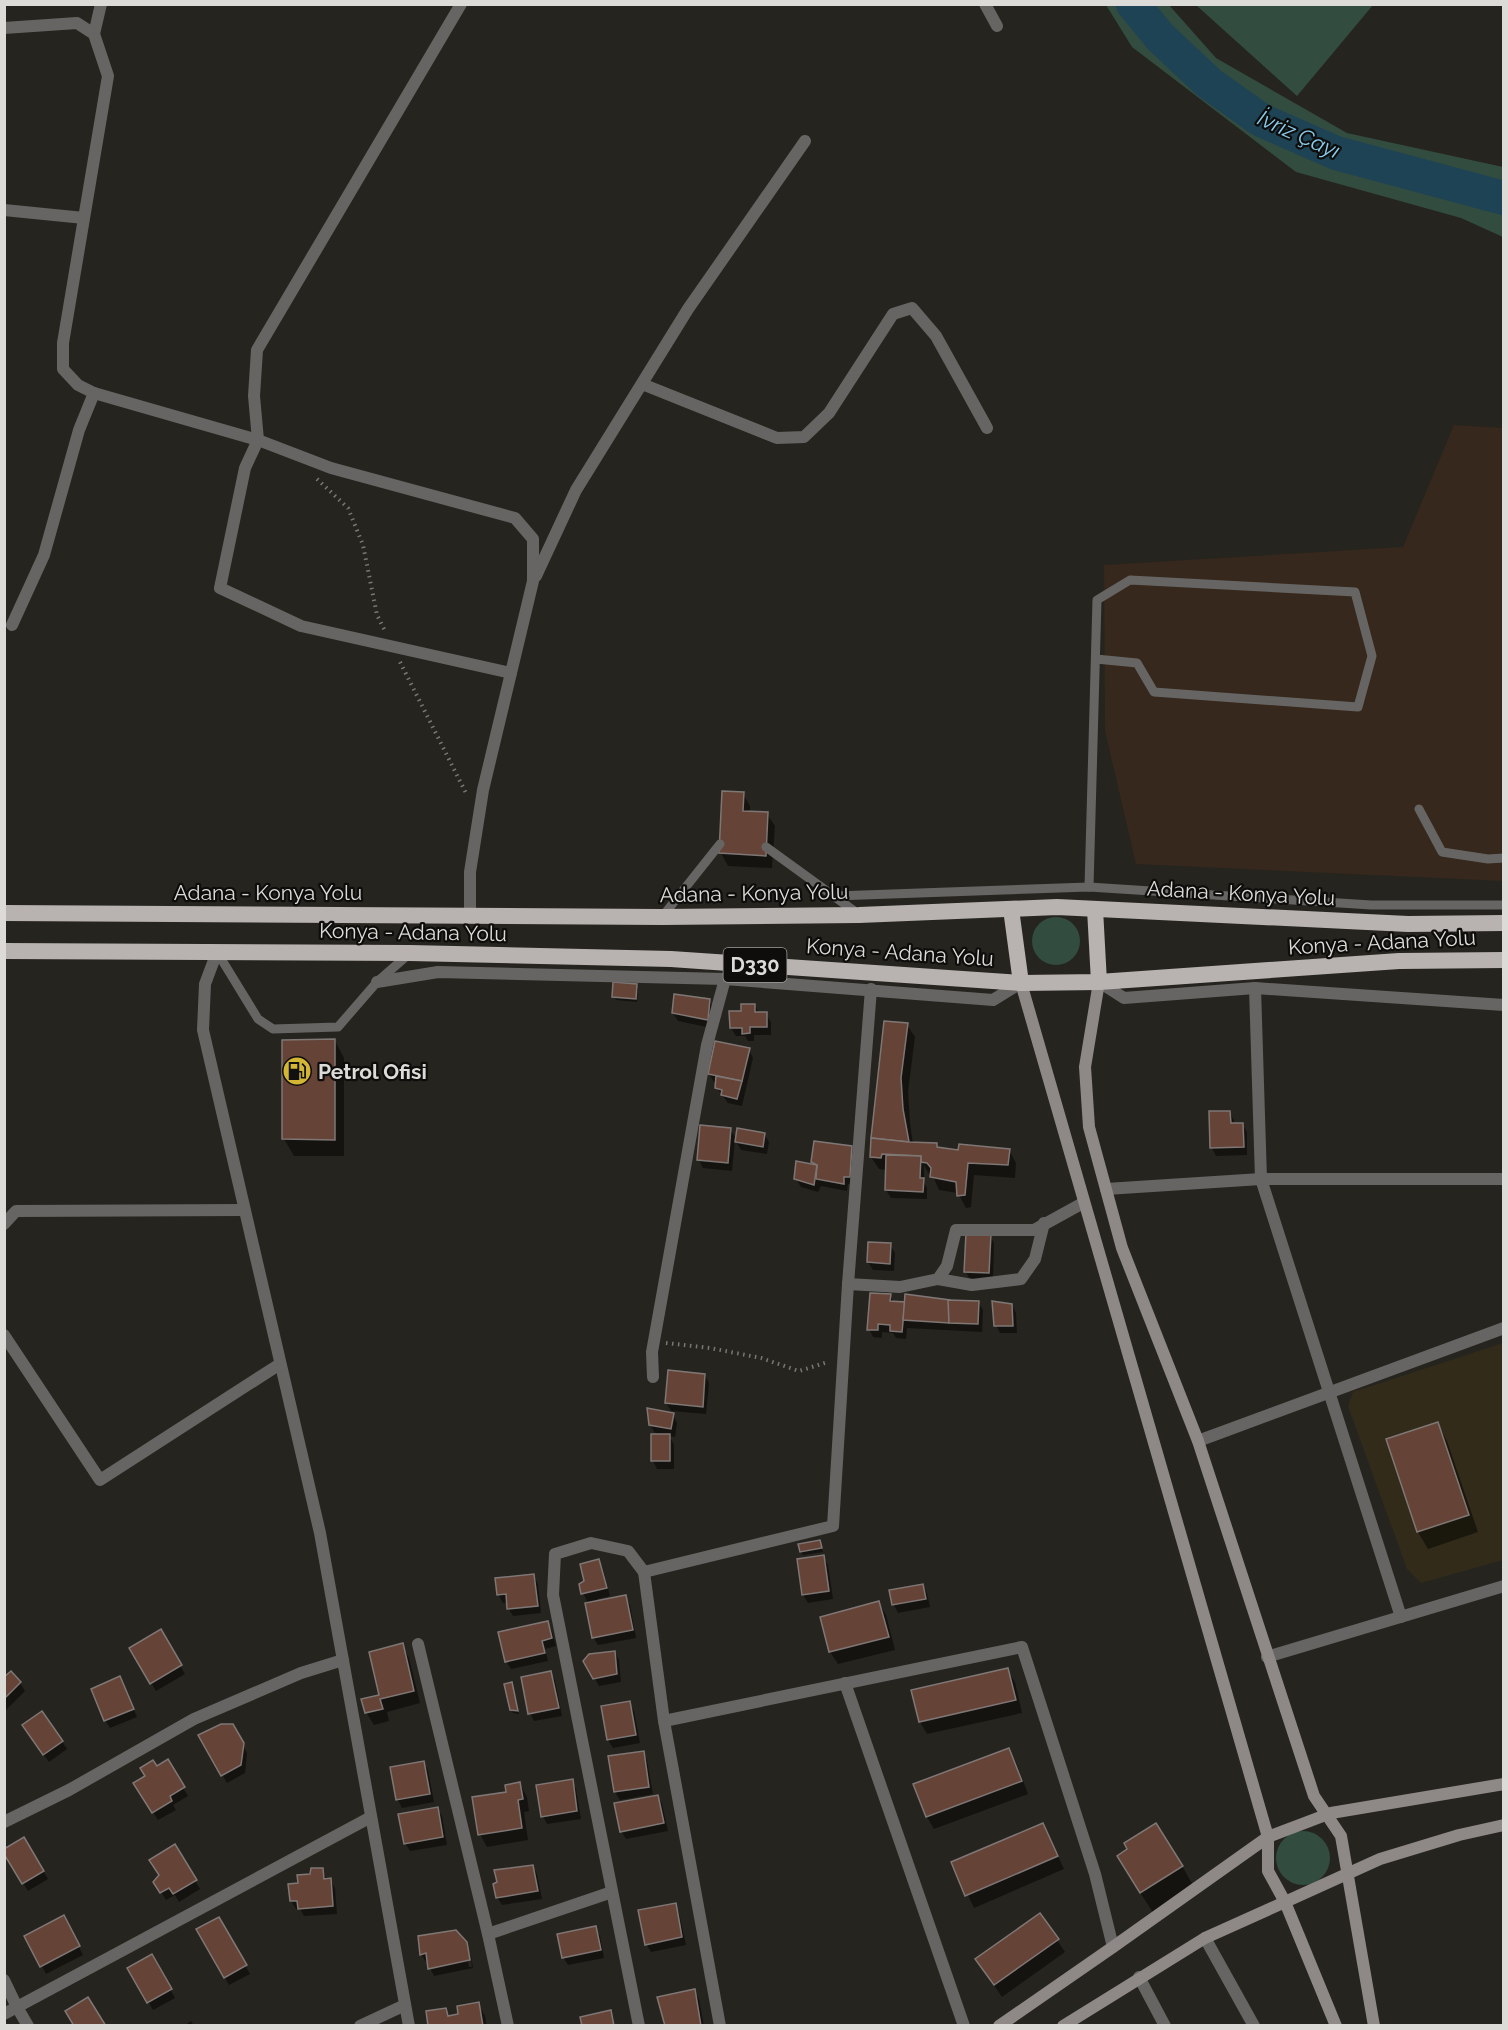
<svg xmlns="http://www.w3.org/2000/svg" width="1508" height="2030" viewBox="0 0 1508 2030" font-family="Raleway,sans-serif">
<rect width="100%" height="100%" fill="#26241f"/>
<!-- industrial -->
<polygon fill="#36281c" points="1454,425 1503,428 1503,881 1136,864 1105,731 1104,565 1403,547"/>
<!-- education -->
<polygon fill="#322b1a" points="1503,1343 1503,1560 1421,1583 1407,1569 1348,1406 1353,1392"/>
<!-- green -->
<g fill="#324c40">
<polygon points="1106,5 1169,5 1216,58 1347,133 1503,167 1503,237 1461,218 1296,172 1132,47"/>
<polygon points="1196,5 1373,5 1297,96"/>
<circle cx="1056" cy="941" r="24"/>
<circle cx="1303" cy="1858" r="27"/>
</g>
<!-- shadow -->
<g fill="#0007">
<polygon points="743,794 750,806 750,813 767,814 775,826 772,868 728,866 721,853"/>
<polygon points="636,986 638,989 637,1002 616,1000 614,996"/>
<polygon points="709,1001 714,1009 712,1028 678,1021 673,1013"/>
<polygon points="755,1005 759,1014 766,1014 771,1022 771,1035 754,1035 754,1041 748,1041 745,1036 736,1036 731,1028 743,1012"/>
<polygon points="907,1025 915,1037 908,1092 910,1123 913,1144 936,1144 939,1149 960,1152 1009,1150 1016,1163 1015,1178 974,1175 971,1207 966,1208 958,1193 939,1190 932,1174 929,1174 924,1165 924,1182 927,1188 927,1199 891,1198 886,1190 887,1170 879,1169 871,1157"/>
<polygon points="335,1041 344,1058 344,1156 294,1156 284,1139"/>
<polygon points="749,1050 753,1058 742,1106 728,1103 716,1087 717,1082 714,1082 709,1074"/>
<polygon points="1229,1112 1234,1120 1234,1125 1242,1124 1247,1132 1247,1155 1216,1156 1212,1148 1211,1113"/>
<polygon points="730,1129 737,1140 764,1134 769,1142 767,1154 741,1150 735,1140 732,1171 703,1168 699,1160"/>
<polygon points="816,1143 851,1148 855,1156 854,1185 848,1184 847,1191 821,1186 818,1192 801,1187 796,1179 798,1163 813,1164"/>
<polygon points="990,1235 994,1243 993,1281 970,1280 966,1272"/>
<polygon points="890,1245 895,1253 894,1271 873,1270 868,1262"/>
<polygon points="890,1296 894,1303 978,1302 983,1310 982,1332 907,1328 906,1339 896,1338 893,1333 882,1332 882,1338 873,1337 869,1329"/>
<polygon points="1012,1305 1016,1313 1017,1333 1000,1333 996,1325"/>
<polygon points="669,1372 705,1375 709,1383 706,1414 671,1411 666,1403"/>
<polygon points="673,1415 677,1423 675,1437 669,1436 674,1444 674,1469 657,1469 653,1461 662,1434 655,1433 650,1425"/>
<polygon points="1438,1424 1447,1441 1478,1532 1428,1549 1418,1532 1388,1440"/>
<polygon points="820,1542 823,1552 803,1555 801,1552"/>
<polygon points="823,1557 828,1565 833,1599 808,1603 803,1595 798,1561"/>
<polygon points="599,1561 603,1569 610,1596 597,1599 598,1602 625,1597 630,1605 636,1638 598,1645 593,1637 588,1604 580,1585 586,1581"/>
<polygon points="534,1576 538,1584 541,1613 513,1616 508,1608 508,1602 503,1603 498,1594"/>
<polygon points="923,1585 927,1593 930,1607 898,1613 894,1605 891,1591"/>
<polygon points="879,1603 886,1615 895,1650 838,1664 830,1652 821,1618"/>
<polygon points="548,1623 552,1631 556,1646 545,1649 548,1661 511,1669 506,1661"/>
<polygon points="160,1631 185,1674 156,1691 131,1649"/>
<polygon points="402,1645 409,1658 420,1703 387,1712 389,1721 374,1725 366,1712 381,1696"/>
<polygon points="615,1652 619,1660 621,1682 599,1686 585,1661"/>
<polygon points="1007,1670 1015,1682 1022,1713 927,1734 920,1722"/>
<polygon points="550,1672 555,1680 562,1716 534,1721 530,1713"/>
<polygon points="4,1680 20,1683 25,1691 4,1712"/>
<polygon points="124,1686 137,1717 110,1728 105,1720"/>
<polygon points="513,1687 519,1714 513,1713 511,1710"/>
<polygon points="629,1703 634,1711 640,1743 613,1748 608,1740 603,1707"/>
<polygon points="232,1725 247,1753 245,1773 227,1783 200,1736"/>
<polygon points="28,1733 62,1741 67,1749 49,1762"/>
<polygon points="1009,1750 1016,1762 1028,1794 934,1829 927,1817 915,1785"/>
<polygon points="643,1752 647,1760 653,1794 620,1800 615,1792"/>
<polygon points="167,1762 188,1796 173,1805 176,1810 158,1820 135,1783"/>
<polygon points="423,1762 428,1770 434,1802 402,1808 398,1800"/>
<polygon points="572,1781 576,1789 581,1819 547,1824 543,1816"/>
<polygon points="520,1784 527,1797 529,1811 524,1812 528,1840 487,1847 480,1834 508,1793"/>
<polygon points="658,1796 662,1804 668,1831 626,1839 621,1831"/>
<polygon points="437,1808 442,1816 447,1845 410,1851 405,1843"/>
<polygon points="1043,1825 1064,1869 974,1908 953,1863"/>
<polygon points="24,1839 48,1879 28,1891 4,1851"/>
<polygon points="174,1846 200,1889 179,1902 175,1895 166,1900 155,1882"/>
<polygon points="533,1866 537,1874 542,1899 502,1905 497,1897"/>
<polygon points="1182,1866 1197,1892 1156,1917 1133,1882"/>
<polygon points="322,1869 327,1880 330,1880 335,1888 337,1914 304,1916 300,1909 296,1909 291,1901 311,1875"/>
<polygon points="675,1905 679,1913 686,1945 651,1952 646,1944"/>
<polygon points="1040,1915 1065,1952 1002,1997 984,1971"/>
<polygon points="219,1919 250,1974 229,1985 198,1930"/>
<polygon points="68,1925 83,1955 46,1974 42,1966"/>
<polygon points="595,1928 600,1936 604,1958 568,1965 563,1957"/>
<polygon points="465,1943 469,1967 472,1967 470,1950 473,1968 434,1976 430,1968 429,1962 426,1962 421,1954"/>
<polygon points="152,1956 175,1998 153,2010 129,1968"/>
<polygon points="694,1991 699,1999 704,2026 667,2026"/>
<polygon points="478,2004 485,2016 487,2026 430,2026 445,2010 450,2017 460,2015"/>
<polygon points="191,2021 194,2026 184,2026"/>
</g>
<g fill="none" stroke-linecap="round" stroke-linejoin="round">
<!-- river -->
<polyline stroke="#1d4354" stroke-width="34" points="1133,4 1160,37 1209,83 1261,120 1336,153 1504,198"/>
</g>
<!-- building -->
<g fill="#664337" stroke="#7e7775" stroke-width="1.5">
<polygon points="722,791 744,792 743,811 768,812 766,856 719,853"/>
<polygon points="613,982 637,984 636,999 612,997"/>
<polygon points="674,994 710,999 708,1020 672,1013"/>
<polygon points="741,1004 755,1004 755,1012 767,1012 767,1027 750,1027 750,1033 742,1034 742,1028 730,1028 729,1011 741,1011"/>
<polygon points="884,1021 908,1023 901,1078 903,1109 909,1142 871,1138"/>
<polygon points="335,1039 335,1140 282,1139 282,1040"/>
<polygon points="715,1041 750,1048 742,1081 708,1074"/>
<polygon points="716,1076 742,1081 737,1099 721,1095 722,1090 715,1088"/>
<polygon points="1209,1111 1230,1111 1231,1123 1243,1123 1244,1147 1210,1148"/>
<polygon points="700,1125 731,1128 728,1163 697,1160"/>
<polygon points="737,1128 765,1133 763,1147 735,1142"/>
<polygon points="871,1138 909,1142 937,1143 937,1147 958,1150 959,1144 1010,1149 1008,1165 968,1163 965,1195 957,1196 956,1182 930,1177 931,1168 927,1163 921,1162 921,1156 882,1154 881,1158 870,1157"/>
<polygon points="814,1141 852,1146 850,1177 844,1177 844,1184 816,1179 817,1165 811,1162"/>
<polygon points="886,1155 921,1156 920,1178 924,1178 923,1192 885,1190"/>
<polygon points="796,1161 817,1165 814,1185 794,1179"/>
<polygon points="966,1233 991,1234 989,1273 964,1272"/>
<polygon points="868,1242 891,1243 890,1264 867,1262"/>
<polygon points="870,1293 891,1294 890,1301 905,1302 902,1332 890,1331 890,1325 878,1324 878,1330 867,1330"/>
<polygon points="905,1294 950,1300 949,1323 903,1320"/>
<polygon points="948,1300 979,1301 978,1324 949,1323"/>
<polygon points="992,1301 1012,1304 1013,1326 994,1326"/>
<polygon points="668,1370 705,1374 703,1407 665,1403"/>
<polygon points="647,1408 674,1413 671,1429 649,1425"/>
<polygon points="1438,1422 1469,1515 1417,1532 1386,1439"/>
<rect x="651" y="1434" width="19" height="27"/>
<polygon points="820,1540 822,1548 800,1552 798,1544"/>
<polygon points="824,1555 829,1591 802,1595 797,1559"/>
<polygon points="599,1559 607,1588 581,1594 579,1584 584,1581 580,1564"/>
<polygon points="534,1574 538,1606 507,1609 506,1594 497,1595 495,1578"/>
<polygon points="923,1584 926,1599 892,1605 889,1590"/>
<polygon points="626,1595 633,1630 592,1638 585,1603"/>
<polygon points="879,1601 889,1637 829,1652 820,1617"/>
<polygon points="548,1621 552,1638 542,1641 545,1653 505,1662 498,1632"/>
<polygon points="161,1629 182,1665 150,1684 129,1648"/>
<polygon points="403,1643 414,1691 380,1699 383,1709 365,1713 361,1699 379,1695 369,1652"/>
<polygon points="615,1651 617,1674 593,1679 583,1661 589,1654"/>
<polygon points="1008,1668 1016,1700 919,1722 911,1690"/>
<polygon points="11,1671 21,1682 4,1699 4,1677"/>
<polygon points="551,1671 559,1708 528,1714 521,1677"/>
<polygon points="120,1676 134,1709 104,1721 91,1689"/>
<polygon points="512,1682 518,1711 510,1710 504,1684"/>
<polygon points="630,1701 636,1735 607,1740 601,1706"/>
<polygon points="42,1711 63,1741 43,1755 22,1725"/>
<polygon points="221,1724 233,1724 244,1743 241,1765 221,1776 198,1735"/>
<polygon points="1009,1748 1022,1781 926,1817 913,1784"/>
<polygon points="644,1751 649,1787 614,1792 608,1756"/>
<polygon points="168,1759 185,1787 170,1796 172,1801 152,1813 133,1783 145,1776 140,1768 153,1760 157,1766"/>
<polygon points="424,1761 430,1794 396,1800 390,1767"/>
<polygon points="573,1779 577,1811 541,1817 536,1785"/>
<polygon points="520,1782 523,1799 518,1800 522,1828 478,1835 472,1797 506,1792 505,1785"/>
<polygon points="658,1795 664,1823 620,1832 614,1803"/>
<polygon points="438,1807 443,1837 404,1844 398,1814"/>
<polygon points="1043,1823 1058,1856 965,1896 951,1862"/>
<polygon points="1156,1823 1183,1866 1140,1893 1117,1856 1127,1849 1124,1843"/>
<polygon points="24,1837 44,1871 22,1884 4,1854 4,1849"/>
<polygon points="175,1844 197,1880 173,1894 169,1888 160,1893 153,1882 159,1875 149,1860"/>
<polygon points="533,1865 538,1891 496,1898 493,1884 497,1882 494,1870"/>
<polygon points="311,1868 323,1868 324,1879 331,1878 333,1906 298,1909 297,1901 290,1901 288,1884 298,1883 297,1875 310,1874"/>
<polygon points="676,1903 682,1937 645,1945 638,1910"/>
<polygon points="1040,1913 1059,1939 994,1985 975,1959"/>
<polygon points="64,1915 80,1946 40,1967 24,1936"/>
<polygon points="219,1917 247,1965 224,1978 196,1929"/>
<polygon points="596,1926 601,1950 562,1958 557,1934"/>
<polygon points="456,1930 467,1942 470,1960 428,1969 426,1953 420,1955 418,1936"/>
<polygon points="152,1954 172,1989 147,2003 127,1968"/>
<polygon points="695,1989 701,2026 665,2026 657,1997"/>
<polygon points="88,1997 106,2026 74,2026 65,2011"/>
<polygon points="479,2002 483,2026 428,2026 426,2011 446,2008 448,2016 458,2014 457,2006"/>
<polygon points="611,2010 614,2026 582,2026 580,2017"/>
</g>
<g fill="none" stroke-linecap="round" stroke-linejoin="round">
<!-- path -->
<g stroke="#797874" stroke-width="4" stroke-dasharray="1.5 4.5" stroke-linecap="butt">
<polyline points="317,479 348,508 363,545 377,615 385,631"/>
<polyline points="400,662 467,795"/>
<polyline points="666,1343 710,1348 761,1358 799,1371 828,1362"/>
</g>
<!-- service -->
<g stroke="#676563" stroke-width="9">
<polyline points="1419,809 1442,852 1488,859 1504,858"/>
<polyline points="766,847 857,913"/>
<polyline points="1089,887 1097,600 1130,580 1355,592 1372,656 1358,707 1154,692 1137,663 1096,659"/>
<polyline points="835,896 1089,887 1371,905 1504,905"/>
<polyline points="662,917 720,844"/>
<polyline points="217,952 258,1019 273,1029 338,1027 377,982 410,953"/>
</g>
<!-- minor -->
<g stroke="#676563" stroke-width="12">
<polyline points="461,4 257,350 254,396 258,440 245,468 220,588 301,626 511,673"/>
<polyline points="985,4 997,26"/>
<polyline points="4,28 77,23 94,34 108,76 63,343 63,369 78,385 94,393 258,440 331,468 515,518 533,539 533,581 483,790 470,872 470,915"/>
<polyline points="94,34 101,4"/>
<polyline points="4,210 84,218"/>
<polyline points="642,384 777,438 804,437 829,413 893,314 912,308 936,336 987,428"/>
<polyline points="536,576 576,490 688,309 805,141"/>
<polyline points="12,625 44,555 79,430 94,393"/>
<polyline points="217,952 205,984 203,1030 320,1533 409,2026"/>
<polyline points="377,982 438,972 725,979 993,1000 1021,983"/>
<polyline points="1099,982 1124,998 1255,988 1504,1005"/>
<polyline points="1255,988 1261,1179 1401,1617"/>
<polyline points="1106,1189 1261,1179 1504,1179"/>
<polyline points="4,1224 16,1211 244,1210"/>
<polyline points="938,1279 972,1285 1021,1279 1035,1259 1044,1223"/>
<polyline points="848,1284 900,1287 938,1279 947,1266 956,1230 1034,1230 1083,1203"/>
<polyline points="4,1335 100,1480 280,1364"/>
<polyline points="653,1377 652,1352 707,1045 725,979"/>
<polyline points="1198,1441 1504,1328"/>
<polyline points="644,1572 664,1721 720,2026"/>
<polyline points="418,1644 488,1934 508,2026"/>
<polyline points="1267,1657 1504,1586"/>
<polyline points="845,1683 964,2026"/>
<polyline points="664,1721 1022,1647 1095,1874 1113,1947"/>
<polyline points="4,1822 69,1790 194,1719 301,1673 343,1660"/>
<polyline points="488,1934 612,1892"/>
<polyline points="1205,1938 1254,2026"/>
<polyline points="1139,1977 1165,2026"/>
<polyline points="4,1980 17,2007 28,2026"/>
<polyline points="4,2014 371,1817"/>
<polyline points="360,2026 405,2005"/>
<polyline points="639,2026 553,1595 555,1554 591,1543 628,1551 644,1572 833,1526 848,1284 871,989"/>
</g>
<!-- secondary -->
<g stroke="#8e8987" stroke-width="12">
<polyline points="1099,982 1085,1067 1089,1127 1122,1248 1198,1441 1314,1796 1341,1836 1374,2026"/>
<polyline points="1021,983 1268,1837 1268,1871 1285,1902 1336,2026"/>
<polyline points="999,2026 1113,1947 1268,1837 1331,1813 1504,1784"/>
<polyline points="1063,2026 1205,1938 1285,1902 1380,1859 1459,1835 1504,1825"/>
</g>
<!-- trunk -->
<g stroke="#b8b2b0" stroke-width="16">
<polyline points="1011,909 1021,983"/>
<polyline points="1095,909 1099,982"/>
<polyline points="4,913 662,917 859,915 1057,907 1408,924 1504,923"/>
<polyline points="4,951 410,953 671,959 1021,983 1099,982 1399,961 1504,960"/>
</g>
</g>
<!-- icons -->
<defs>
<g id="fuel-disc" transform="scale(1.5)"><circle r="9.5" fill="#d4b635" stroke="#0e0d0b"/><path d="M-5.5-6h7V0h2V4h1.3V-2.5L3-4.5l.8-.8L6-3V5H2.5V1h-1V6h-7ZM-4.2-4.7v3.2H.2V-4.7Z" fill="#111"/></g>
</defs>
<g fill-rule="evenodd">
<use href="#fuel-disc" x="297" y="1071"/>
</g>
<g text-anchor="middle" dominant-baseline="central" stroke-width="4.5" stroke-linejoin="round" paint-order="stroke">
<!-- shield labels -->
<rect fill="#0e0d0b" stroke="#9e9d9a" stroke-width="1.5" x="723.5" y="948" width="63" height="34" rx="4.5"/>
<g font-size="20" font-weight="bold" fill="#dcdbd8">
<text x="755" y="965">D330</text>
</g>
<!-- street labels -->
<g font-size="21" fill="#dcdbd8" stroke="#0e0d0b">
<text x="268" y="892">Adana - Konya Yolu</text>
<text transform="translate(754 893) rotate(-1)">Adana - Konya Yolu</text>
<text transform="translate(1241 893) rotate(3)">Adana - Konya Yolu</text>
<text transform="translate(413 932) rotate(1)">Konya - Adana Yolu</text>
<text transform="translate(1382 942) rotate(-3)">Konya - Adana Yolu</text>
<text transform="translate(900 952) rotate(4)">Konya - Adana Yolu</text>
</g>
<!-- poi labels -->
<g font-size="21" font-weight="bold" fill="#dcdbd8" stroke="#0e0d0b" text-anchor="start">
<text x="318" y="1071">Petrol Ofisi</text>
</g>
<!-- water labels -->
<g font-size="22" font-style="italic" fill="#89cced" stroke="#0e0d0b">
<text transform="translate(1299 134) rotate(24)">İvriz Çayı</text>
</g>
</g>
<!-- border -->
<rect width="1508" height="2030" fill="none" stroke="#dcdbd8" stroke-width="12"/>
</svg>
